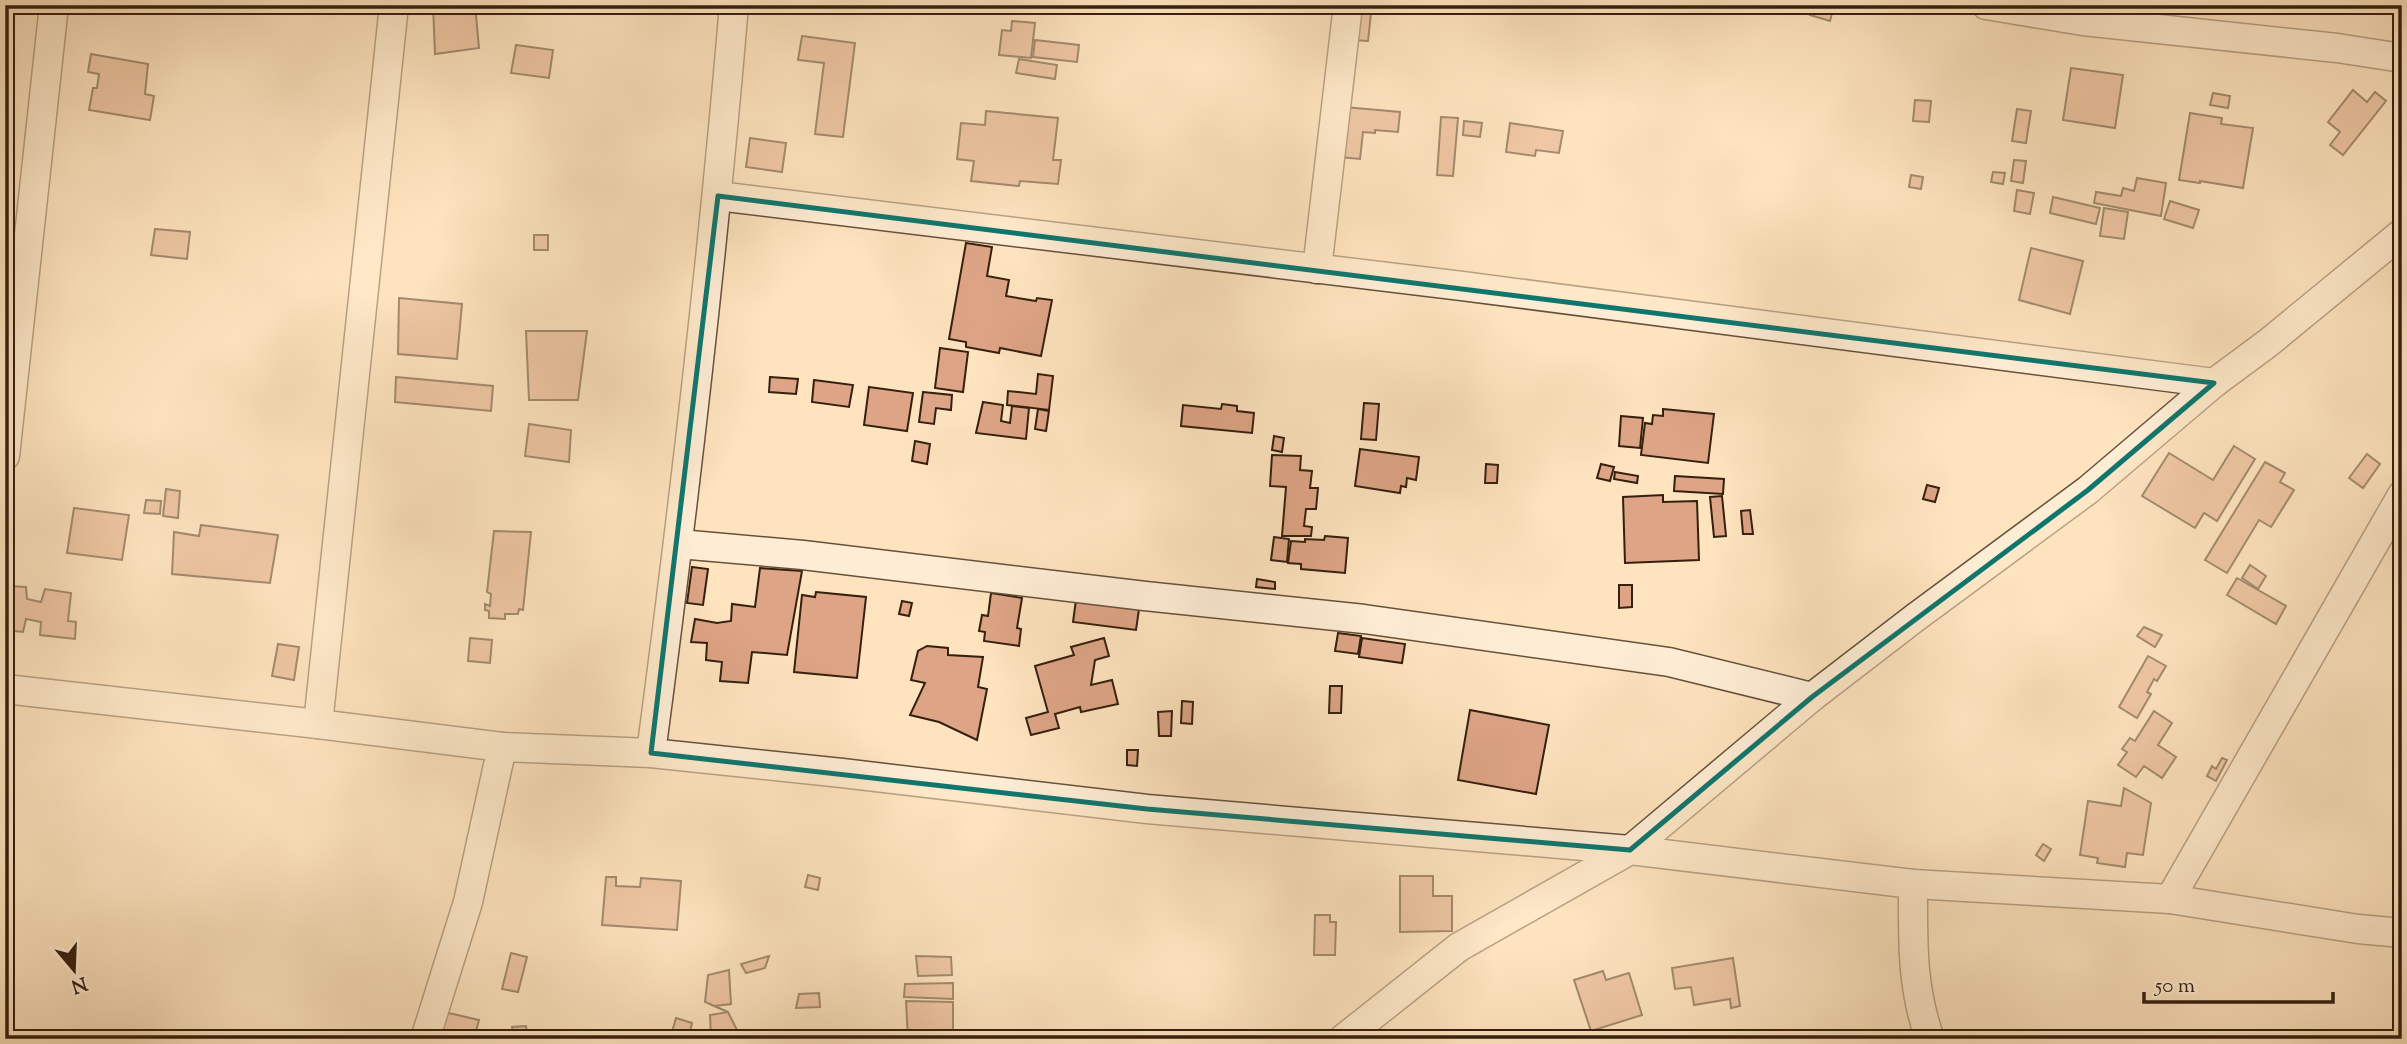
<svg xmlns="http://www.w3.org/2000/svg" width="2407" height="1044" viewBox="0 0 2407 1044" font-family="'Sorts Mill Goudy',serif">
<rect width="100%" height="100%" fill="#fde3be"/>
<filter id="stains"><feTurbulence type="fractalNoise" baseFrequency=".00286" numOctaves="4"/><feColorMatrix values="0 0 0 0 .2 0 0 0 0 .09 0 0 0 0 .02 0 0 0 .5 -.17"/></filter>
<radialGradient id="worn" r=".72"><stop offset=".6" stop-color="#630" stop-opacity="0"/><stop offset="1" stop-color="#630" stop-opacity=".3"/></radialGradient>
<!-- building -->
<g fill="#dda485" stroke="#35200f" stroke-width="2">
<polygon points="433,5 475,5 479,48 435,54"/>
<polygon points="528,5 559,5 558,14 527,11"/>
<polygon points="1813,5 1834,6 1830,21 1810,15"/>
<polygon points="1357,11 1371,13 1368,41 1354,40"/>
<polygon points="1012,21 1035,23 1031,58 999,55 1002,30 1011,31"/>
<polygon points="802,36 855,43 843,137 815,134 824,63 798,60"/>
<polygon points="1035,40 1079,45 1077,62 1033,57"/>
<polygon points="516,45 553,50 549,78 511,73"/>
<polygon points="91,54 148,64 145,94 154,96 150,120 89,110 93,88 97,88 99,74 88,72"/>
<polygon points="1019,59 1057,65 1055,79 1016,73"/>
<polygon points="2071,68 2123,75 2115,128 2063,120"/>
<polygon points="2353,90 2367,102 2375,92 2386,101 2343,155 2330,145 2340,132 2328,122"/>
<polygon points="2213,93 2230,96 2228,108 2210,105"/>
<polygon points="1915,100 1931,101 1929,122 1913,121"/>
<polygon points="1344,107 1400,112 1398,132 1375,130 1375,133 1363,132 1360,159 1339,157"/>
<polygon points="2017,109 2031,111 2026,143 2012,141"/>
<polygon points="986,111 1058,118 1053,160 1061,160 1058,184 1020,181 1019,186 971,181 974,161 957,159 961,123 985,125"/>
<polygon points="2190,113 2222,118 2221,124 2253,128 2243,188 2200,181 2200,183 2179,180"/>
<polygon points="1441,117 1458,118 1453,176 1437,175"/>
<polygon points="1464,121 1482,123 1480,137 1463,135"/>
<polygon points="1510,123 1563,131 1559,153 1536,150 1535,156 1506,152"/>
<polygon points="750,138 786,143 782,172 746,167"/>
<polygon points="2014,160 2026,161 2023,183 2011,181"/>
<polygon points="1993,172 2005,173 2003,184 1991,182"/>
<polygon points="1911,175 1923,177 1921,189 1909,187"/>
<polygon points="2137,178 2166,183 2161,216 2094,203 2096,192 2121,196 2123,188 2134,191"/>
<polygon points="2017,190 2034,193 2030,214 2014,211"/>
<polygon points="2053,197 2100,208 2096,224 2050,213"/>
<polygon points="2170,201 2199,210 2193,228 2164,219"/>
<polygon points="2104,208 2128,212 2124,239 2100,236"/>
<polygon points="155,229 190,232 187,259 151,255"/>
<rect x="534" y="235" width="14" height="15"/>
<polygon points="966,243 992,247 987,276 1009,280 1006,296 1036,301 1037,298 1052,300 1041,356 1000,348 999,353 966,347 966,342 949,339"/>
<polygon points="2031,248 2083,261 2070,314 2019,300"/>
<polygon points="399,298 462,304 457,359 398,354"/>
<polygon points="526,331 587,331 578,400 529,400"/>
<polygon points="940,348 968,352 963,392 935,388"/>
<polygon points="1038,374 1053,376 1049,410 1007,405 1008,391 1036,394"/>
<polygon points="396,377 493,386 491,411 395,402"/>
<polygon points="770,377 798,379 796,394 769,392"/>
<polygon points="814,380 853,385 849,407 812,402"/>
<polygon points="869,387 913,393 907,431 864,425"/>
<polygon points="923,392 952,395 951,410 936,408 934,424 919,422"/>
<polygon points="983,402 1003,405 1001,421 1010,423 1012,406 1029,408 1026,439 976,433"/>
<polygon points="1364,403 1379,404 1376,440 1361,439"/>
<polygon points="1222,404 1237,406 1237,411 1254,413 1252,433 1181,426 1183,405 1221,409"/>
<polygon points="1038,409 1049,411 1046,431 1035,429"/>
<polygon points="1663,409 1714,414 1708,463 1641,455 1645,423 1652,424 1653,415 1663,416"/>
<polygon points="1621,416 1643,418 1640,448 1619,446"/>
<polygon points="529,424 571,430 569,462 525,456"/>
<polygon points="1274,436 1284,438 1282,452 1272,450"/>
<polygon points="915,441 930,444 927,464 912,461"/>
<polygon points="2234,446 2255,459 2217,521 2204,513 2195,528 2142,496 2169,453 2213,480"/>
<polygon points="1360,449 1419,457 1416,480 1407,478 1406,487 1401,486 1400,493 1355,486"/>
<polygon points="2367,454 2380,464 2363,488 2349,478"/>
<polygon points="1272,455 1301,456 1300,470 1312,471 1310,488 1318,488 1316,509 1306,509 1304,526 1312,527 1311,536 1282,536 1286,487 1270,486"/>
<polygon points="2265,462 2285,473 2280,482 2294,490 2271,527 2259,520 2227,573 2205,560"/>
<polygon points="1486,464 1498,465 1497,483 1485,483"/>
<polygon points="1601,464 1614,467 1610,481 1597,478"/>
<polygon points="1615,472 1638,476 1637,483 1614,479"/>
<polygon points="1675,476 1724,479 1723,494 1674,491"/>
<polygon points="1927,485 1939,488 1935,502 1923,499"/>
<polygon points="166,489 180,491 178,518 163,516"/>
<polygon points="1663,495 1663,502 1697,501 1699,560 1625,563 1623,497"/>
<polygon points="1722,496 1726,536 1714,537 1710,497"/>
<polygon points="146,500 161,501 160,514 144,513"/>
<polygon points="74,508 129,515 122,560 67,553"/>
<polygon points="1750,510 1753,534 1743,534 1741,511"/>
<polygon points="201,525 278,535 270,583 172,574 174,532 199,536"/>
<polygon points="494,531 531,532 523,610 519,609 518,614 505,614 505,619 489,618 489,611 485,610 485,604 490,606 491,594 487,592"/>
<polygon points="1325,536 1348,538 1345,573 1301,569 1301,564 1288,563 1291,541 1305,542 1305,539 1324,540"/>
<polygon points="1274,537 1289,539 1287,562 1271,560"/>
<polygon points="2250,565 2266,576 2258,589 2242,578"/>
<polygon points="692,567 708,569 703,605 687,603"/>
<polygon points="760,568 802,571 787,655 752,652 748,683 720,681 722,662 706,660 707,643 691,642 695,619 717,623 731,621 732,604 755,607"/>
<polygon points="2237,578 2286,606 2276,624 2227,595"/>
<polygon points="1257,579 1275,582 1275,589 1256,587"/>
<polygon points="1619,585 1632,585 1632,607 1619,608"/>
<polygon points="9,586 26,587 27,599 41,602 45,589 71,593 68,621 76,622 75,639 40,635 41,622 26,619 23,632 5,630 5,599"/>
<polygon points="816,592 866,597 857,678 794,672 802,595 815,597"/>
<polygon points="991,593 1022,598 1017,628 1021,629 1019,646 984,641 985,632 979,631 982,615 988,616"/>
<polygon points="1076,600 1139,609 1136,630 1073,622"/>
<polygon points="902,601 912,603 909,616 899,614"/>
<polygon points="2144,627 2162,635 2155,647 2137,636"/>
<polygon points="1338,633 1361,636 1358,654 1335,651"/>
<polygon points="470,638 492,640 490,663 468,661"/>
<polygon points="1104,638 1109,656 1095,660 1091,685 1112,680 1118,704 1081,712 1080,707 1055,714 1059,728 1031,735 1026,718 1048,712 1035,666 1074,655 1071,647"/>
<polygon points="1362,638 1405,644 1402,663 1359,657"/>
<polygon points="278,644 299,647 294,680 272,676"/>
<polygon points="927,646 948,648 948,655 983,657 978,687 987,689 977,740 939,722 910,715 925,683 911,680 918,651"/>
<polygon points="2148,656 2166,666 2157,681 2154,679 2147,692 2151,694 2137,718 2119,707"/>
<polygon points="1330,686 1342,686 1341,713 1329,713"/>
<polygon points="1182,701 1193,702 1192,724 1181,723"/>
<polygon points="1470,710 1549,725 1536,794 1458,780"/>
<polygon points="1172,711 1171,736 1159,736 1158,712"/>
<polygon points="2154,711 2172,723 2158,745 2176,757 2162,778 2144,766 2136,777 2118,765 2127,752 2122,749 2130,738 2135,741"/>
<polygon points="1127,750 1138,750 1137,766 1127,765"/>
<polygon points="2222,758 2227,760 2216,781 2207,776 2212,766 2216,769"/>
<polygon points="2124,788 2151,803 2143,855 2127,853 2125,867 2097,863 2098,858 2080,855 2088,801 2121,806"/>
<polygon points="2043,844 2051,849 2044,861 2036,855"/>
<polygon points="808,875 820,878 818,890 805,887"/>
<polygon points="1400,876 1433,876 1433,896 1452,896 1452,931 1400,932"/>
<polygon points="606,877 616,877 616,886 640,887 641,878 681,881 677,930 602,925"/>
<polygon points="1315,915 1330,915 1330,922 1336,922 1335,955 1314,955"/>
<polygon points="511,953 527,957 518,992 502,989"/>
<polygon points="769,956 765,968 746,973 741,964"/>
<polygon points="916,956 951,957 952,975 918,976"/>
<polygon points="1733,958 1740,1006 1731,1008 1730,999 1694,1005 1691,987 1675,989 1672,968"/>
<polygon points="729,970 731,1004 714,1006 728,1012 705,1002 708,975"/>
<polygon points="1603,971 1606,980 1629,973 1642,1015 1591,1031 1574,980"/>
<polygon points="953,983 953,999 904,997 905,984"/>
<polygon points="819,993 820,1007 796,1008 799,994"/>
<polygon points="906,1001 953,1002 953,1039 908,1039"/>
<polygon points="440,1011 479,1020 474,1039 432,1039"/>
<polygon points="728,1012 741,1038 711,1038 710,1015"/>
<polygon points="676,1018 692,1023 689,1037 672,1032"/>
<polygon points="526,1026 528,1039 514,1039 512,1027"/>
</g>
<g fill="none" stroke-linecap="round" stroke-linejoin="round">
<!-- minor casing -->
<g stroke="#67513b" stroke-width="31">
<g id="minor">
<polyline points="1986,5 2083,21 2337,48 2402,58"/>
<polyline points="718,196 1462,286 2214,383"/>
<polyline points="1317,269 1348,5"/>
<polyline points="5,456 54,5"/>
<polyline points="679,544 803,555 1145,596 1364,619 1669,662 1812,697"/>
<polyline points="5,689 318,724 502,747 651,753 842,773 1147,809 1630,850 1913,884 2170,899 2358,929 2402,933"/>
<polyline points="318,724 394,5"/>
<path d="M 651,753 C 684,504 713,255 734,5"/>
<path d="M 1913,884 C 1913,939 1911,986 1930,1039"/>
<polyline points="2170,899 2402,495"/>
<polyline points="425,1039 468,902 502,747"/>
<polyline points="1343,1039 1459,947 1630,850 1812,697 1916,617 2088,490 2214,383 2268,343 2402,233"/>
</g>
</g>
<!-- minor -->
<use href="#minor" stroke="#feedd5" stroke-width="28"/>
</g>
<!-- marked area -->
<path d="M0 0H2407V1044H0ZM 718,196 L 2214,383 L 2088,490 L 1812,697 L 1630,850 L 1147,809 L 651,753 Z" fill="#fde3be" fill-opacity=".55" fill-rule="evenodd"/>
<path fill="none" stroke="#0f766e" stroke-width="5" stroke-linejoin="round" d="M 718,196 L 2214,383 L 2088,490 L 1812,697 L 1630,850 L 1147,809 L 651,753 Z"/>
<!-- margin -->
<rect width="2407" height="1044" fill="none" stroke="#fde3be" stroke-width="28"/>
<rect x="7" y="7" width="2393" height="1030" fill="none" stroke="#35200f" stroke-width="3.5"/>
<rect x="14" y="14" width="2379" height="1016" fill="none" stroke="#35200f" stroke-width="2"/>
<!-- north arrow -->
<g transform="translate(74 970) rotate(161)" stroke="#feedd5" stroke-width="5" paint-order="stroke">
<path d="M0-5L12 26L0 18L-12 26Z" fill="#35200f"/>
<text y="-10" font-size="19" font-weight="bold" text-anchor="middle" fill="#35200f">N</text>
</g>
<!-- scale -->
<path d="M2144 992v10h189v-10" fill="none" stroke="#35200f" stroke-width="3.5"/>
<text x="2155" y="992" font-size="21" fill="#35200f" stroke="#feedd5" stroke-width="5" paint-order="stroke">50 m</text>
<rect width="100%" height="100%" filter="url(#stains)"/>
<rect width="100%" height="100%" fill="url(#worn)"/>
</svg>
